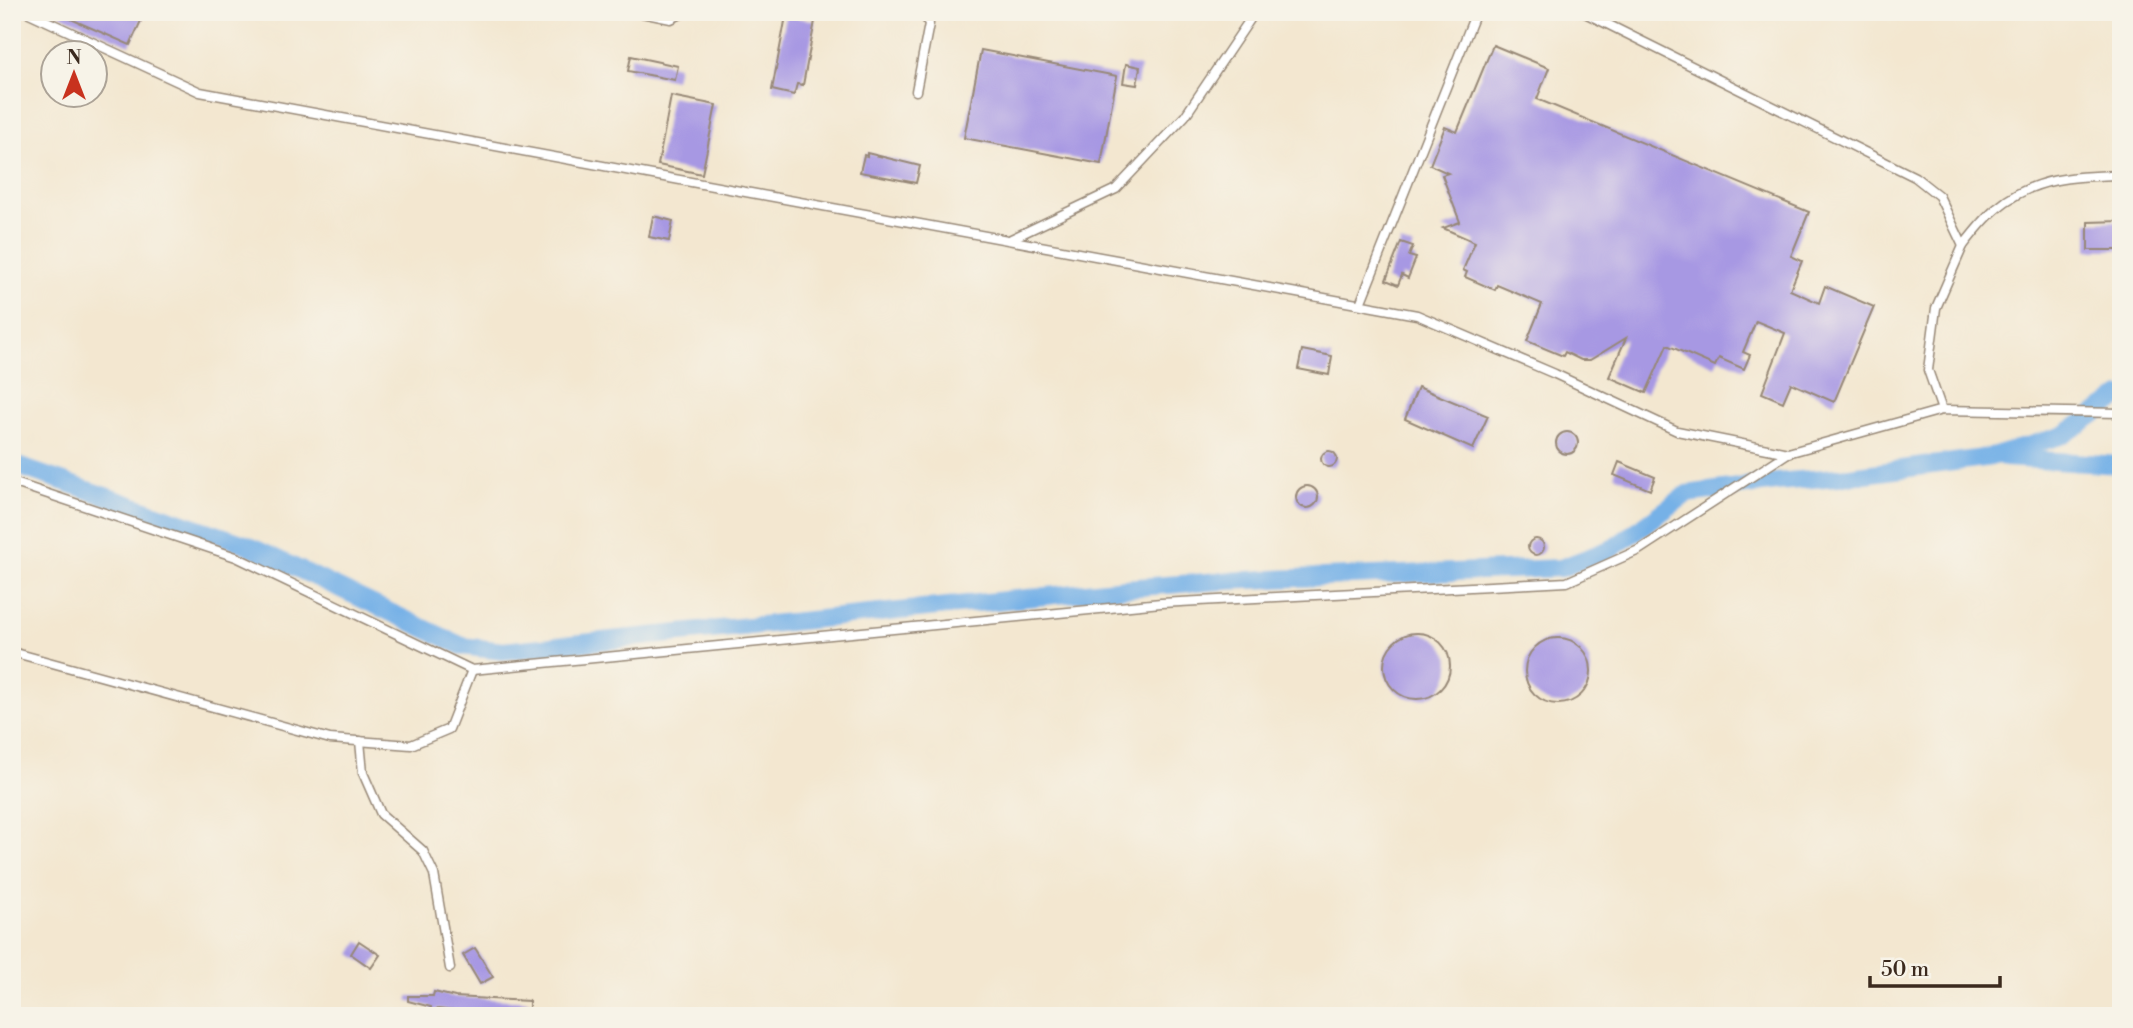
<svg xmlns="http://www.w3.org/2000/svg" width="2133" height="1028" viewBox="0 0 2133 1028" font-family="'Libre Bodoni',serif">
<rect width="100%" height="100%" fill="#f7f3e8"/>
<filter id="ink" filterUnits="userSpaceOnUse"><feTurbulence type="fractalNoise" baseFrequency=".0143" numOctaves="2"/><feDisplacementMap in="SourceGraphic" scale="14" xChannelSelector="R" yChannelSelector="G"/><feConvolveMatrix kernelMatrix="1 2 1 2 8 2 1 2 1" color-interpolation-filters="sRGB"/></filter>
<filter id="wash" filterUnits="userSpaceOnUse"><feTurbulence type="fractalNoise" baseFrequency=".00686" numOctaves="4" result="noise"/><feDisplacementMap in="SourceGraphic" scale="28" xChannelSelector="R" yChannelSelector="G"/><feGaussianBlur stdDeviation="1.57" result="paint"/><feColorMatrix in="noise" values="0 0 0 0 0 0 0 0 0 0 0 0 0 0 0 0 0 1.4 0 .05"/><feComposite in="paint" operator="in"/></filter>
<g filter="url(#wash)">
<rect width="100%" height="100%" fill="#f3e7d0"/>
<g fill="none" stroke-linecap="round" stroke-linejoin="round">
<!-- canal -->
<g stroke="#76b1e7" stroke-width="18">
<polyline points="2005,458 2121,465"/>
<polyline points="12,464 245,544 462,646 503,651 1125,588 1221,581 1561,568 1613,548 1687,494 1776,482 1850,476 1991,457 2064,435 2121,396"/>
</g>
</g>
<g id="blocks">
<!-- building -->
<g fill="#a798e3">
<polygon points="55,12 145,12 130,45"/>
<polygon points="786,16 815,21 803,85 797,84 794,95 772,90"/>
<polygon points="1493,45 1549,68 1537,99 1809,212 1791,256 1802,261 1790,290 1819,303 1825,286 1874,307 1834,402 1791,383 1783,402 1762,393 1785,333 1756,321 1743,352 1750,355 1744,369 1719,358 1715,366 1667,345 1646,393 1609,377 1626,338 1590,360 1581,360 1565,352 1563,356 1527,341 1542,304 1497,285 1495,290 1465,277 1467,272 1463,270 1475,242 1443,228 1460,222 1442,175 1448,173 1430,165 1445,127 1457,132"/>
<polygon points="981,50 1117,76 1101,164 964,138"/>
<polygon points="631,56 678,66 675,80 628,71"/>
<polygon points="1126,64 1140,67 1137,85 1123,83"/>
<polygon points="671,96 716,105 702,174 658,165"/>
<polygon points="867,153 920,166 916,183 860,172 864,155 867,156"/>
<polygon points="653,216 673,221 669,241 649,237"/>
<polygon points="2121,221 2121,250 2088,250 2088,222"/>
<polygon points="1401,242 1413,246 1409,256 1416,258 1408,278 1402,275 1398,285 1386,280"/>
<polygon points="1302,350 1332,356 1329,375 1298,369"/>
<polygon points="1418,387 1488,416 1473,449 1405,419"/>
<circle cx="1567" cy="443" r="11"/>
<circle cx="1329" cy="459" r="8"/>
<polygon points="1619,462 1655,477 1650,490 1614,475"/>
<circle cx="1307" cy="497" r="11"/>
<circle cx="1536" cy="547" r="8"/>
<circle cx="1417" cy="666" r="33"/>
<circle cx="1558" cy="671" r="33"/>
<polygon points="359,941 380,955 371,968 351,954"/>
<polygon points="475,948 493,977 480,984 463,955"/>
<polygon points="434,992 455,997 529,1001 529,1011 471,1013 438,1009 430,1014 431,1007 408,1001 408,996 433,996"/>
</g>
</g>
</g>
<g filter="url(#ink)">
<use href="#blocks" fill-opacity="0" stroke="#978877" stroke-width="2"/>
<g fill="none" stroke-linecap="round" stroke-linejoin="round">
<!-- lane casing -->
<g stroke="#978877" stroke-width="11">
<g id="lane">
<polyline points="27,12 200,92 1417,315 1555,374 1677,431 1788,453"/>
<polyline points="637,12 671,19 685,12"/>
<polyline points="915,12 926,18 929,24 916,91"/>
<polyline points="1583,12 1915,177 1939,196 1963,246 1936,308 1928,370 1942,410"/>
<polyline points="1011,239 1116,189 1185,116 1255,12"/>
<path d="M 1963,246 C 1973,233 1984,219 1996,209 C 2033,177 2075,176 2121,175"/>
<polyline points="1360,304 1476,12"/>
<polyline points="12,482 236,557 472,670 1161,603 1567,582 1639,550 1788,453 1942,410 2121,413"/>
<polyline points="12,652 330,739 411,745 449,729 472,670"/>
<polyline points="360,741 363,773 381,814 423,851 434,874 450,968"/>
</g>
</g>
<!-- lane -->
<use href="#lane" stroke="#fff" stroke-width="8"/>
</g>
</g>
<!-- margin -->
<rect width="2133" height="1028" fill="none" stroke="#f7f3e8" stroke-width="42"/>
<!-- north arrow -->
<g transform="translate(74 74)"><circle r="33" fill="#f7f3e8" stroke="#aca397" stroke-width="2"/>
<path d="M0-5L12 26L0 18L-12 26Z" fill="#c8321e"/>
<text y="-10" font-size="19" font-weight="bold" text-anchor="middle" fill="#3b2a1e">N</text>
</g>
<!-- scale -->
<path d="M1870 976v10h130v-10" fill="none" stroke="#3b2a1e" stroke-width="3.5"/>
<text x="1881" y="976" font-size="21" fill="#3b2a1e" stroke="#f7f3e8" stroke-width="5" paint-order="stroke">50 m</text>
</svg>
